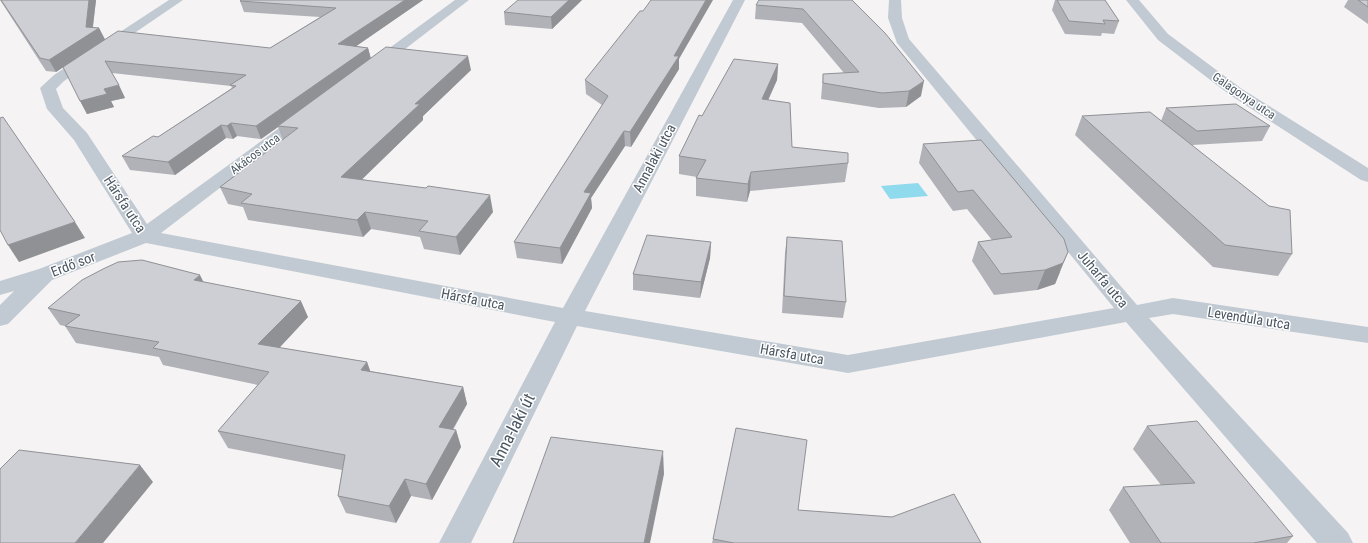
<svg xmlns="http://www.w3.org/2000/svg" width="1368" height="543" viewBox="0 0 1368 543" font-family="'Roboto Condensed',sans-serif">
<rect width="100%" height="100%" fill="#f5f3f3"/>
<!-- water -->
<polygon fill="#90daee" points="918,183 928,196 890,199 881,186"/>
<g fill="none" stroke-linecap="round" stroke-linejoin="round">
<!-- minor -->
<g fill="#c1cad2" fill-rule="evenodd">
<polygon points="169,0 183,0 64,81 56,89 63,108 87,133 147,224 300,113 306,111 312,113 314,116 161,233 563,308 733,0 745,0 585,311 848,355 1114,308 897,43 888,18 889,0 901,0 902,18 909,39 1137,305 1173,298 1368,327 1368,343 1173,314 1149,318 1348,533 1353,543 1317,543 1126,322 848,373 577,326 471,543 439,543 555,322 146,243 52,280 8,324 0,326 0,305 14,291 0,295 0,281 39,269 132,233 74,140 47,109 40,88 54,75"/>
<polygon points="455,0 469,0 379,69 369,69 367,66 369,63"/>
<polygon points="1126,0 1139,0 1168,34 1242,89 1368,168 1368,182 1361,180 1230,95 1158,40"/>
</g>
</g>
<!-- wall -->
<g fill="#b0b2b7">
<polygon points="0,0 96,0 93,27 99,28 105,39 270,48 320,17 244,12 240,1 241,0 423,0 356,46 368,48 371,59 471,70 423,116 423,120 362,179 493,212 460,255 424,249 420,237 371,229 363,237 248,220 243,207 228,204 220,187 283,140 278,127 261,139 237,136 233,139 226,138 175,175 130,170 122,156 158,137 232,88 231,86 112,73 125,98 111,101 114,107 87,114 63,67 56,72 46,71"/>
<polygon points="582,0 552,29 505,25 504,12"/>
<polygon points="852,0 921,96 906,107 879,108 821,99 823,74 844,73 802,23 755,19 756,5"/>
<polygon points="1055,0 1105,0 1119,21 1114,34 1102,33 1101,36 1065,34 1052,10"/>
<polygon points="1348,0 1368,0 1368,24 1344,7"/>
<polygon points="679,59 679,69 631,147 625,146 591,198 592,208 562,264 517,258 514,242 602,105 586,94 585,80"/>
<polygon points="778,64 777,80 768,100 792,147 848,163 845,182 750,191 747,202 696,196 696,178 697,177 679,174 679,156 702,116"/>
<polygon points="1166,108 1270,126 1262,141 1192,145 1292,254 1278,276 1213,267 1075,135 1082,116 1161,121"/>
<polygon points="981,140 1060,272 1055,284 1037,290 994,295 972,261 978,242 992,240 967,209 953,211 919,163 923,144"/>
<polygon points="787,237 846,302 843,318 782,313 785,253"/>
<polygon points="711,242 710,258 700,298 633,290 633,274"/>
<polygon points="204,282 308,317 279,348 367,362 370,371 463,387 467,404 453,430 456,430 461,447 432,500 411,496 396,523 346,513 338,496 342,470 228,448 218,431 258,385 163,365 159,357 76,343 65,326 60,325 48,308"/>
<polygon points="1147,426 1293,536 1287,543 1130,543 1109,510 1123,487 1161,485 1133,449"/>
<polygon points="798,510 981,543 712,543 713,539"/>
</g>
<!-- shaded-wall -->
<g fill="#909195">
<polygon points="89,0 96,0 92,33 99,28 105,40 56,72 49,60 86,27"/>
<polygon points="405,0 423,0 342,56 338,44"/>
<polygon points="569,0 582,0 552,29 551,17"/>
<polygon points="706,0 713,0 679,59 679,69 631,147 630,132"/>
<polygon points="368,48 371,59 278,126 278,127 261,139 256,126"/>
<polygon points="468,56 471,70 423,116 423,120 347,194 341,177 415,104"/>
<polygon points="778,64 777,80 761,116 762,99"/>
<polygon points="924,81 921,96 906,107 909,91"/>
<polygon points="119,85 125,98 111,101 114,107 87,114 80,101 104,89"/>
<polygon points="231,123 237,136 233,139 227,126"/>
<polygon points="221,125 226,138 175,175 168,162"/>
<polygon points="624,131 625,146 591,198 592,208 562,264 560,248 584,192"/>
<polygon points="751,172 750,191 747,202 748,184"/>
<polygon points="490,195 493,212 460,255 456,237"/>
<polygon points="365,212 371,229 363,237 357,220"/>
<polygon points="75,222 85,238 19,262 8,245"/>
<polygon points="711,242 710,258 700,298 701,282"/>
<polygon points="1068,252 1055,284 1037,290 1045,270"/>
<polygon points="200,275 208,291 194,280"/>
<polygon points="301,301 308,317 267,361 258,344"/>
<polygon points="367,362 373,379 361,370"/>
<polygon points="463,387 467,404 444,444 439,427"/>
<polygon points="456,430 461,447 432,500 426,484"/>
<polygon points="663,451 664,474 650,543 644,543"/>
<polygon points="140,465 153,482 103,543 75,543"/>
<polygon points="405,479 411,496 396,523 389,506"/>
</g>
<!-- building -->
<g fill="#cdcfd5" stroke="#909195">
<polygon points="1,0 89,0 86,27 99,28 49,60 40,58"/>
<polygon points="241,0 405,0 338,44 368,48 256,126 231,123 227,126 221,125 168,162 122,156 153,136 158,137 236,86 230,85 246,75 105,61 119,85 104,89 107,94 80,101 63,67 118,31 270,48 336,8 240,1"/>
<polygon points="518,0 569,0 551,17 504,12"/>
<polygon points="651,0 706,0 674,56 679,56 630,132 624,131 584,192 591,193 560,248 514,242 608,96 585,80 640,11 643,11"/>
<polygon points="759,0 852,0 885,33 924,81 909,91 882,93 823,83 823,74 859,72 803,9 756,5"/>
<polygon points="1057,0 1105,0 1119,21 1103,20 1105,24 1069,21"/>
<polygon points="1358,0 1368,0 1368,7"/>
<polygon points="386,47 468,56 415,104 420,104 341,177 426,188 428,186 490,195 456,237 419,231 428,221 365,212 357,220 241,203 252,194 220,187 298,128 278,126"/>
<polygon points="734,59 778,64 762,99 790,103 792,147 848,153 848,163 751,172 748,184 696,178 706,160 679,156 699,115 702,116"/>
<polygon points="1236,104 1270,126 1197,131 1166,108"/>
<polygon points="1150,112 1269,206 1290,210 1292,254 1225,245 1082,116"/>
<polygon points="3,117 75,222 8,245 0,230 0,118"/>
<polygon points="981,140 1064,239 1068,252 1063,263 1045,270 1001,274 978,242 1012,237 973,190 958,192 923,144"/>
<polygon points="647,235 711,242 701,282 633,274"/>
<polygon points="787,237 842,241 846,302 784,296"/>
<polygon points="142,260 200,275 194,280 301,301 258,344 367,362 361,370 463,387 439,427 456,430 426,484 405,479 389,506 338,496 345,455 218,431 269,372 153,348 159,342 65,326 80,315 48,308 82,280 103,269 118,262"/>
<polygon points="1197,421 1293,536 1253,543 1161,543 1123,487 1195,483 1147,426"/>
<polygon points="736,428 807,440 798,510 892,517 954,494 981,543 734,543 713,539"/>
<polygon points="551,437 663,451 644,543 513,543"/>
<polygon points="19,450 140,465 75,543 0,543 0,469"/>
</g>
<g text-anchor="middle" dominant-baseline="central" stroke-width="3" stroke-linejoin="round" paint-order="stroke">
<!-- far-street labels -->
<g font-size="12" fill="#4a5661" stroke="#fff">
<text transform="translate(1244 96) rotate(34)">Galagonya utca</text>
<text transform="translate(255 154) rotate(-37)">Akácos utca</text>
</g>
<!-- street labels -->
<g font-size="14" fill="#4a5661" stroke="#fff">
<text transform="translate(654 158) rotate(-62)">Annalaki utca</text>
<text transform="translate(125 204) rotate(57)">Hársfa utca</text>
<text transform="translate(73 264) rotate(-21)">Erdő sor</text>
<text transform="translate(1103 279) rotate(50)">Juharfa utca</text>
<text transform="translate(473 299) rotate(11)">Hársfa utca</text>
<text transform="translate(1249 318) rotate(9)">Levendula utca</text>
<text transform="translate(792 354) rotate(10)">Hársfa utca</text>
</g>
<!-- near-street labels -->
<g font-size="17" fill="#4a5661" stroke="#fff">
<text transform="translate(512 430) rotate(-63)">Anna-laki út</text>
</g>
</g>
</svg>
